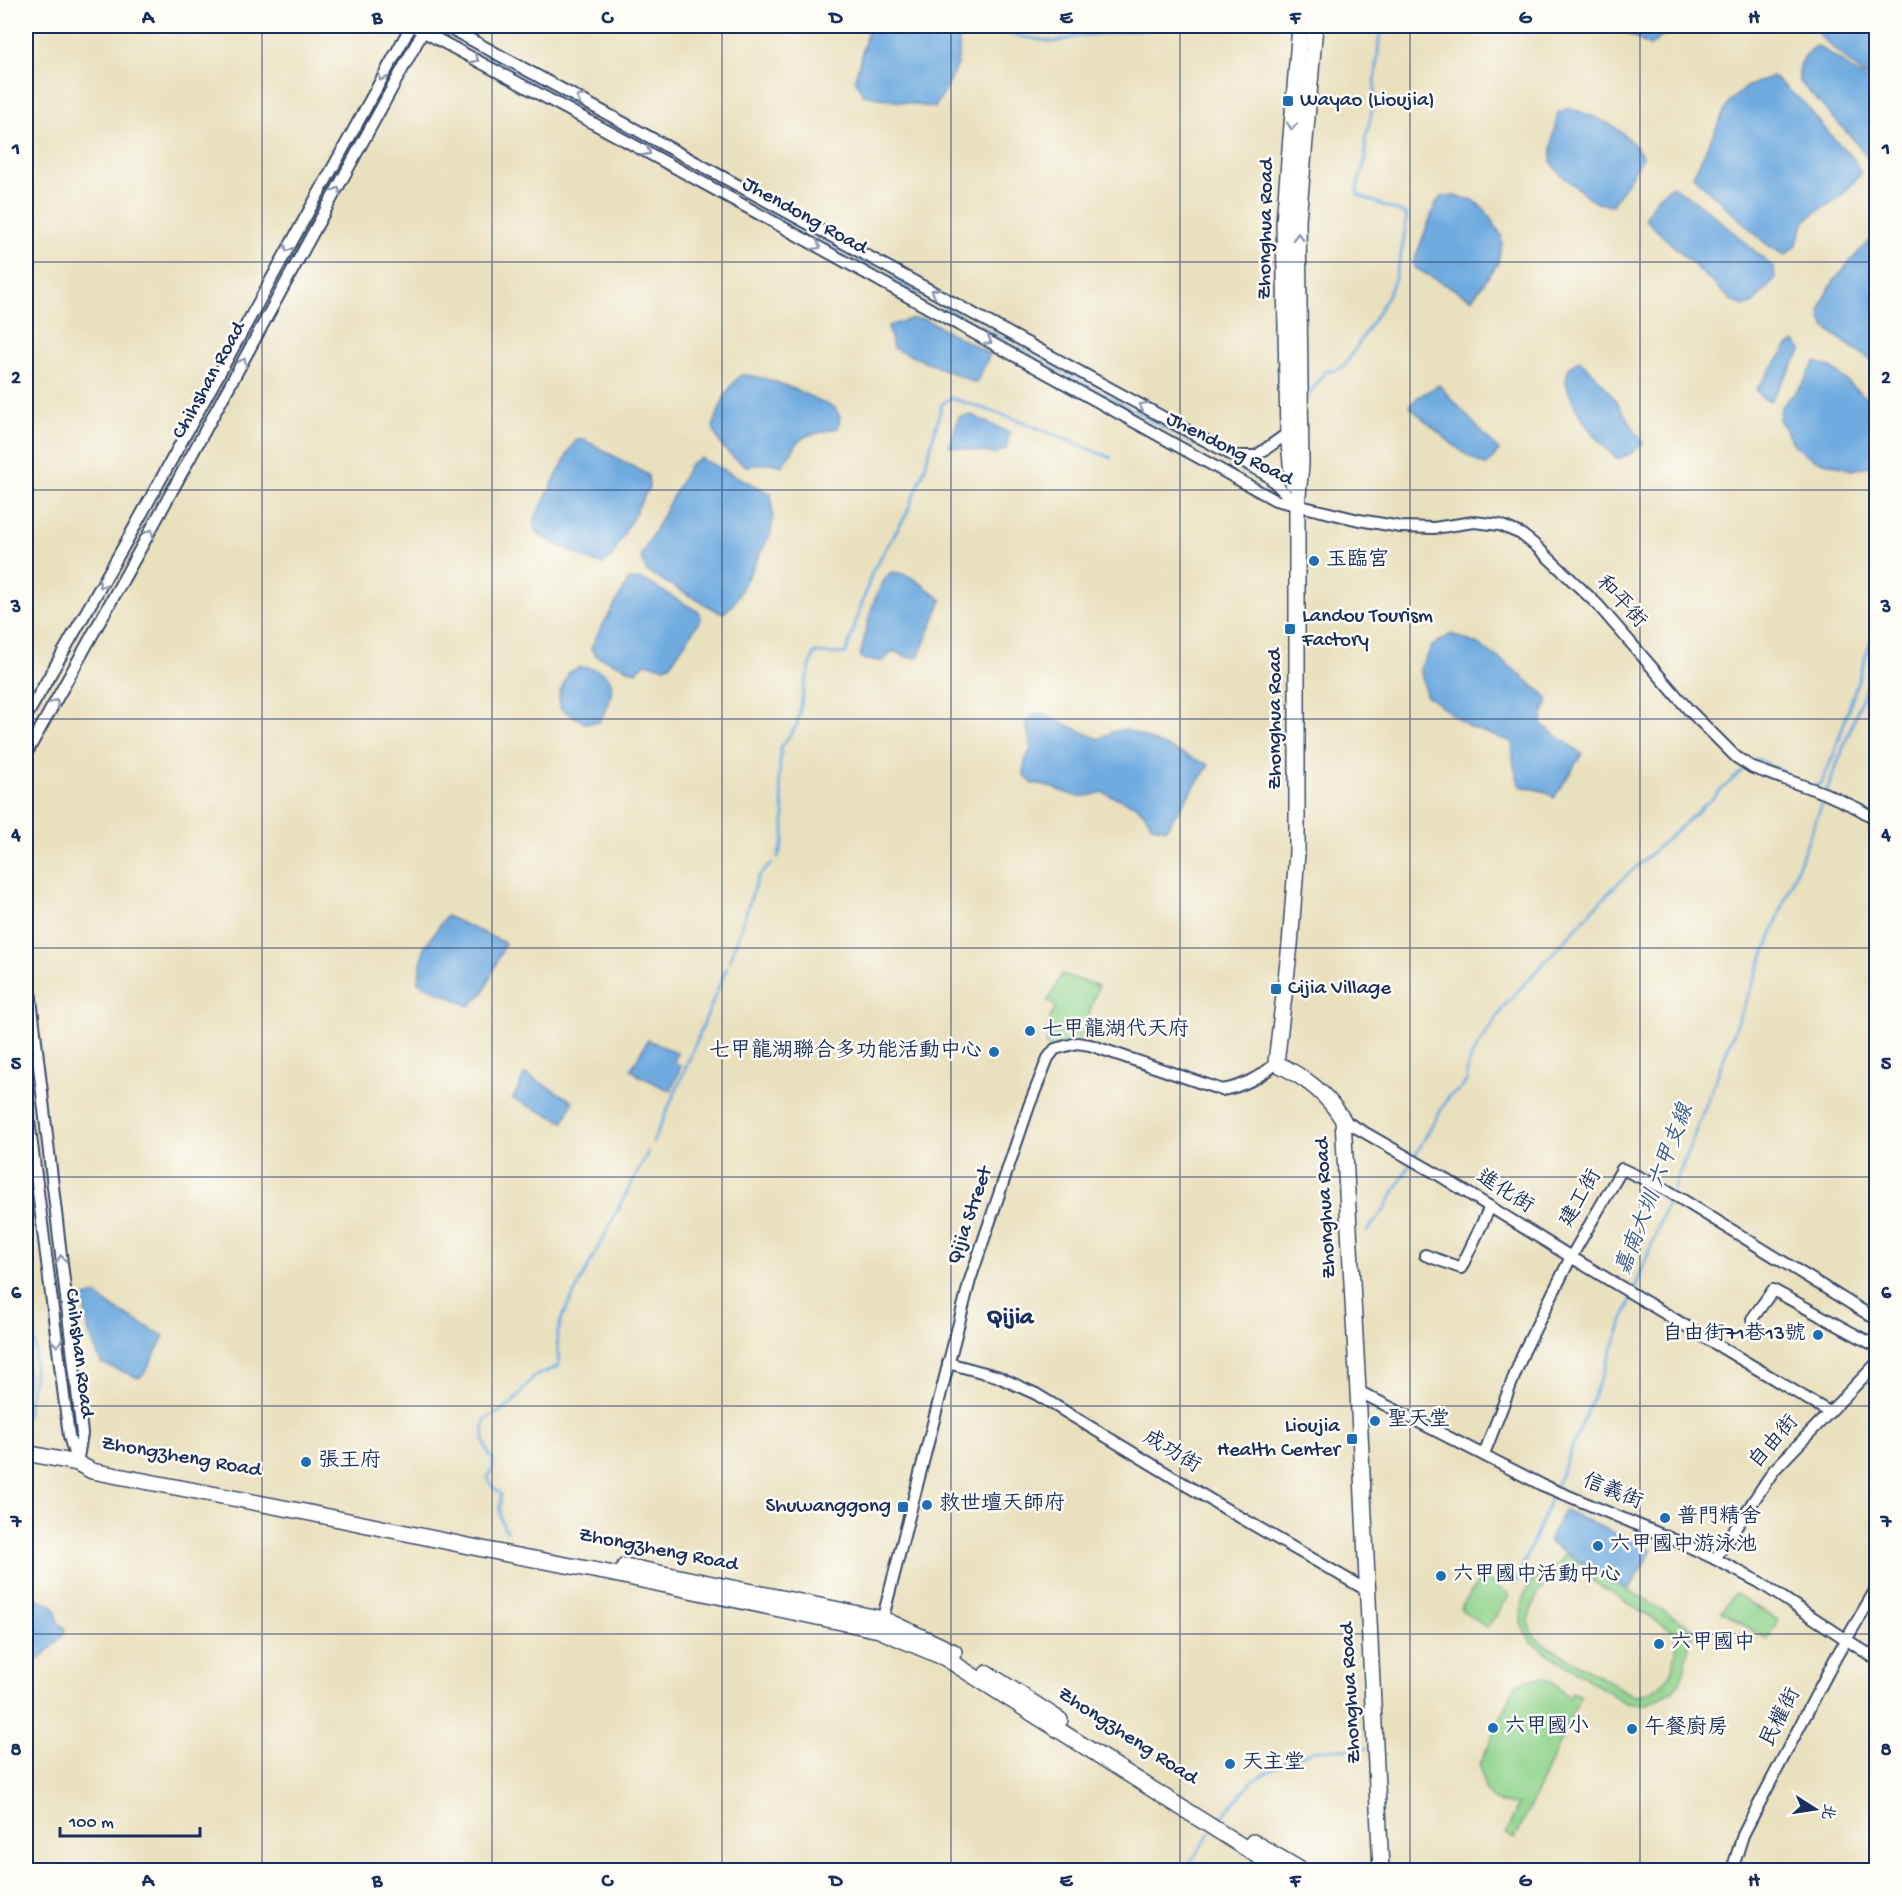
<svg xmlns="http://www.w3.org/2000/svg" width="1902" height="1896" viewBox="0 0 1902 1896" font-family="'Gochi Hand','LXGW WenKai TC',sans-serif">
<rect width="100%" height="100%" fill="#fdfcf7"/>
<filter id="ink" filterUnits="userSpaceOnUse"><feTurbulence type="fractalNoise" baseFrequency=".0167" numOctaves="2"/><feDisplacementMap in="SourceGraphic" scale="12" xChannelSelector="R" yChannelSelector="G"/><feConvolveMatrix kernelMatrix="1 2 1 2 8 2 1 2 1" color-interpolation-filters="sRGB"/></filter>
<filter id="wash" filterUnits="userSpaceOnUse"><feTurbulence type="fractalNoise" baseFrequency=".008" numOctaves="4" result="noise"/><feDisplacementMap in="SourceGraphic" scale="24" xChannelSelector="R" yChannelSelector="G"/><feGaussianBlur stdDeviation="1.35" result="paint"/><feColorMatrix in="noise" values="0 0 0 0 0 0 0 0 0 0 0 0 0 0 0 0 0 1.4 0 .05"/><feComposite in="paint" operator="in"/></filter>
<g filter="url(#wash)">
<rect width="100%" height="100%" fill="#e9e0bd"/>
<!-- green -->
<g fill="#90d48c" stroke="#568275" stroke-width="1.5" fill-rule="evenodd">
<polygon points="1062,974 1098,986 1082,1037 1072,1038 1055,1049 1046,1046 1050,1018 1056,1007 1048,1001"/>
<path d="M 1565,1553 L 1696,1630 L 1689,1643 L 1685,1669 L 1680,1682 L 1672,1692 L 1646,1705 L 1625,1703 L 1532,1643 L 1521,1624 L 1522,1600 L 1532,1580 L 1559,1564 ZM 1580,1573 L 1674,1632 C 1681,1662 1667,1695 1633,1696 L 1539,1641 C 1535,1636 1530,1631 1529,1625 C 1528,1620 1530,1615 1531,1611 C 1538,1586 1555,1574 1580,1573 Z"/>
<polygon points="1482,1576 1510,1595 1487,1628 1460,1609"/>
<polygon points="1734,1593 1778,1620 1767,1639 1722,1612"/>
<polygon points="1541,1678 1552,1681 1569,1699 1572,1692 1581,1696 1515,1839 1506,1834 1518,1805 1496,1802 1489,1796 1484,1786 1480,1764 1516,1685 1528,1679"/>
</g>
<!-- water -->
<g fill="#70abe0" stroke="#466d9f" stroke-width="1.5">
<path d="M 869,26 L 944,26 L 956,29 C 957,34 959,39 959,44 C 962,64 944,91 935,108 L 863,95 L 855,79 Z"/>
<polygon points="1614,26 1674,26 1650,46"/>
<polygon points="1817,26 1876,26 1876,82 1866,77 1820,36 1816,28"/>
<path d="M 1817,46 C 1839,57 1856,75 1876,87 L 1876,162 L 1871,161 L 1853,139 L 1799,81 C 1798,64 1803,55 1817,46 Z"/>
<polygon points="1772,76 1804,103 1833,138 1853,158 1861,174 1841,196 1806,219 1796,245 1785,256 1765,243 1693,176 1729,102 1746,87"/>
<path d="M 1568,108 C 1601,118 1624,127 1643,157 L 1612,205 L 1596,203 L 1559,173 L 1551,161 L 1553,137 L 1558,113 Z"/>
<path d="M 1673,186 L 1709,211 L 1774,268 L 1775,279 L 1752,304 L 1744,306 L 1731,300 L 1645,219 C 1653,202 1656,196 1673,186 Z"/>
<polygon points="1443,196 1455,196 1473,200 1485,210 1501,235 1502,244 1497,265 1472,299 1415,268 1413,264 1436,203"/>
<path d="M 1876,237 L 1876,363 C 1864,355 1831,335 1824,325 C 1807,301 1855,257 1870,240 Z"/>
<polygon points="911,319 925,319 990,354 976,383 893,348 888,326"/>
<polygon points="1795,342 1802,350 1770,401 1763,399 1756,390 1787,347"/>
<path d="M 1579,360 C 1607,382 1624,414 1643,443 L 1630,454 L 1618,459 C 1596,441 1575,414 1567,386 C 1565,381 1567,374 1569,368 Z"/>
<polygon points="1815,362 1832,368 1867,399 1876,401 1876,452 1873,465 1852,470 1814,459 1795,446 1779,419 1781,407 1802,385"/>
<path d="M 741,375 C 771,375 807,396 835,408 L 840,417 L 838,428 L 806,436 L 798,442 L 782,466 L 771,463 L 746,466 C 728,454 720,448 713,427 C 720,408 725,389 741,375 Z"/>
<path d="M 1439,385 L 1499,451 L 1487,465 C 1473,465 1422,418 1409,406 L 1418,397 Z"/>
<polygon points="971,415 1010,433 1006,449 994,454 949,446 959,417"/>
<polygon points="577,440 585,440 648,475 649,487 611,558 602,564 593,562 542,537 537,532 533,522 572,446"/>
<polygon points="700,458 771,494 773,517 771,533 734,603 724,613 717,611 646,571 641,556 690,464"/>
<path d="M 891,572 C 911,572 926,588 942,600 L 918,658 L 907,657 L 893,651 L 883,661 L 865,660 L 860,657 C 867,630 871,593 891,572 Z"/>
<polygon points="639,579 645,581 699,612 701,619 670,665 664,667 645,663 636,672 597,656 591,649 596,637 629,580"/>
<polygon points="1451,634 1479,645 1506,663 1548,698 1541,724 1582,754 1554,798 1547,792 1520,786 1514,766 1512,742 1469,727 1426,695 1420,668 1432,646"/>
<path d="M 581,667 C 622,670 615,695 599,722 L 585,723 L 560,708 L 559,694 L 569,672 Z"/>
<polygon points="1032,714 1042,714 1099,739 1112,732 1125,729 1209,765 1166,829 1152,826 1146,815 1137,806 1102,792 1088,796 1075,796 1045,785 1033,784 1024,775 1025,761 1031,749 1026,723"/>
<polygon points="446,916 505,943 484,992 470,1006 418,982 424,948"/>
<polygon points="648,1040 677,1053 674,1063 681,1066 671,1091 638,1075 631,1069"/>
<polygon points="525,1074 573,1101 564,1122 513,1099"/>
<polygon points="95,1294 115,1309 164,1336 146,1371 139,1378 101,1363 89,1333 83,1298"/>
<polygon points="1564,1510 1652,1550 1628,1590 1548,1542"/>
<path d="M 26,1594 C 42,1602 56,1599 58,1622 L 65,1628 L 64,1634 L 40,1659 L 26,1656 Z"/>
</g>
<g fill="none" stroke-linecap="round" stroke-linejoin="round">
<!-- stream -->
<g stroke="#70abe0" stroke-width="3">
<polyline points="977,26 1023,37 1054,42 1084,35 1182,26"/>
<polyline points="1332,26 1355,31 1380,31 1384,26"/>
<polyline points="452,36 665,154"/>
<polyline points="695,171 1251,475"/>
<path d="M 1306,399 L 1325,372 L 1336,370 L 1345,365 C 1360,339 1379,315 1391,288 C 1400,269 1404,236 1407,215 L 1358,195 L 1357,188 L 1366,158 L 1365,141 L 1373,107 L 1380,31"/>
<polyline points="1753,762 1758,759 1789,775"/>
<polyline points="1814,786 1821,784 1834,754 1876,625"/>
<polyline points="1827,791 1876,661"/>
<polyline points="778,857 784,839 784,814 779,778 781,747 797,725 804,688 814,653 834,654 846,653 872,572 906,515 924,471 942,404 951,398 1021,421 1111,458"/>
<polyline points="730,960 758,877 772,863"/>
<polyline points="653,1142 678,1086 727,967"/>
<polyline points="1673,1190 1822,804"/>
<polyline points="1367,1231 1384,1210 1449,1096 1461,1089 1467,1080 1467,1070 1472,1055 1505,1005 1612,889 1742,771"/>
<polyline points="26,1245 30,1278"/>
<polyline points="1634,1291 1670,1196"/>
<polyline points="26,1292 30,1329 26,1388"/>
<polyline points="26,1416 34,1375 35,1350 31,1289"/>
<path d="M 507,1531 C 497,1520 500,1507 501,1494 L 492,1486 L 488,1478 L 493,1465 L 493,1459 C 484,1449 481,1433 485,1420 L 511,1405 L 533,1377 L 559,1366 L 557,1336 L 562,1317 L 648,1152"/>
<polyline points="1515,1585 1603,1373 1632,1297"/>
<polyline points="1216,1824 1252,1781 1287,1761 1315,1750 1367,1748"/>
<polyline points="1185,1870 1211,1832"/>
</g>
</g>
</g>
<g filter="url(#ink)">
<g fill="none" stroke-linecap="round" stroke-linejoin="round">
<!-- street casing -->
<g stroke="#3a4a6c" stroke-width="14">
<g id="street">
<polyline points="413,26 676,168 1275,500 1359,520 1401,527 1434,528 1474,522 1500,525 1521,534 1536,546 1598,605 1688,709 1736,757 1753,768 1824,793 1857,808 1876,819"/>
<polyline points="446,26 1234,456 1268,476 1297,505"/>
<polyline points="1236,456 1256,456 1288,433"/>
<polyline points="26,717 129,537 411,26"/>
<polyline points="26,754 143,544 426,26"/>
<polyline points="26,956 82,1434 77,1463"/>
<polyline points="26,1097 69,1436 76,1460"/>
<polyline points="1343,1120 1442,1177 1571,1257 1829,1412"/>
<polyline points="1425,1255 1461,1268 1490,1207"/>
<polyline points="1752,1319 1773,1290 1876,1346"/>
<polyline points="948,1363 996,1376 1036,1394 1219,1505 1368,1591"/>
<polyline points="1358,1391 1542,1485 1679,1542 1715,1559 1759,1582 1876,1659"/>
<polyline points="1484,1454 1524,1351 1571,1257 1622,1169 1665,1189 1876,1319"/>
<polyline points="1715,1559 1774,1470 1876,1364"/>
<path d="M 881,1625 L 970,1280 L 1029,1106 L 1048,1058 L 1055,1049 L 1077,1043 L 1090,1045 L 1222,1090 C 1241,1087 1261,1077 1276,1063"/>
<polyline points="1732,1870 1743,1835 1759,1804 1836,1657 1876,1589"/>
</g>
</g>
<!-- secondary casing -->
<g stroke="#3a4a6c" stroke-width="18">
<g id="secondary">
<path d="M 1315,26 L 1298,220 L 1301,465 L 1297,505 L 1297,853 L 1290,945 L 1276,1063 C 1304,1077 1326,1092 1343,1120 L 1358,1391 L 1381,1870"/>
<polyline points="1293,483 1288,433 1284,223 1300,26"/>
<polyline points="26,1453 77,1463 92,1471 310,1513 502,1553 609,1573 879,1630 945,1658 1280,1870"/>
<polyline points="625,1566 883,1619 954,1652"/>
<polyline points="987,1673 1060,1720"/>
<polyline points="1253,1842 1301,1870"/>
</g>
</g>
<!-- street -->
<use href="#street" stroke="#fff" stroke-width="10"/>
<!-- secondary -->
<use href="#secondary" stroke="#fff" stroke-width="15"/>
</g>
<!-- one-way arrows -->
<defs><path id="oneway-chevron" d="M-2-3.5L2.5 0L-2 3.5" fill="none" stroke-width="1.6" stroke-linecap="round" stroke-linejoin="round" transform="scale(1.5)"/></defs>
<g stroke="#8d97ae">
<use href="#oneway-chevron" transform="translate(475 59) rotate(28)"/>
<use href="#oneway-chevron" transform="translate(382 77) rotate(119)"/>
<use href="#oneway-chevron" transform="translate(580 98) rotate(-152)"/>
<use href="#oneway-chevron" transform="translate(1292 126) rotate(95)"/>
<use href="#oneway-chevron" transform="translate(647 152) rotate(28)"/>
<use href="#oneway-chevron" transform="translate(337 191) rotate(-61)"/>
<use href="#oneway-chevron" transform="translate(1298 237) rotate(-90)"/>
<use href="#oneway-chevron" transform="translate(817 246) rotate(29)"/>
<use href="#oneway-chevron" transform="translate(288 248) rotate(119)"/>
<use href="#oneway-chevron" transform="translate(935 292) rotate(-151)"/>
<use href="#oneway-chevron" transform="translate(988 341) rotate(29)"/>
<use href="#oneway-chevron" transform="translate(243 362) rotate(-61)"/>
<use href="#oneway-chevron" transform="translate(1143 406) rotate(-151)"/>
<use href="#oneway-chevron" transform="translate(150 533) rotate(-61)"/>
<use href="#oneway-chevron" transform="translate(102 584) rotate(120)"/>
<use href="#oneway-chevron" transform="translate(55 703) rotate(-61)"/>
<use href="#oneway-chevron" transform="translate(61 1259) rotate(-97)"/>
<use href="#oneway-chevron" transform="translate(57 1343) rotate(83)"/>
</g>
</g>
<!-- grid -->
<path fill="none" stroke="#1b2f5e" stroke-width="1.5" stroke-opacity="0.55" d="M 262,26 L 262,1870M 492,26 L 492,1870M 722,26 L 722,1870M 951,26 L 951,1870M 1180,26 L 1180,1870M 1410,26 L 1410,1870M 1640,26 L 1640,1870M 26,262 L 1876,262M 26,490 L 1876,490M 26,719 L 1876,719M 26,948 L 1876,948M 26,1177 L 1876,1177M 26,1406 L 1876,1406M 26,1634 L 1876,1634"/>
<!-- markers -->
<g fill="#1f6fb2" stroke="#fdfcf7" stroke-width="2">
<rect x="1282" y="95" width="12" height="12" rx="3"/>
<circle cx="1314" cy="561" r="6"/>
<rect x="1284" y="623" width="12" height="12" rx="3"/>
<rect x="1270" y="983" width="12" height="12" rx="3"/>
<circle cx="1030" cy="1031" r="6"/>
<circle cx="994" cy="1052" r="6"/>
<circle cx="1818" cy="1335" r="6"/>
<circle cx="1375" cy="1421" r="6"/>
<rect x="1346" y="1433" width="12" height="12" rx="3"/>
<circle cx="306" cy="1462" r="6"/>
<circle cx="927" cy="1505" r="6"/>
<rect x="897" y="1501" width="12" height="12" rx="3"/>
<circle cx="1665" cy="1518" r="6"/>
<circle cx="1598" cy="1546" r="6"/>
<circle cx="1441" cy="1576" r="6"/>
<circle cx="1659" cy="1644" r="6"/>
<circle cx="1493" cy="1728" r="6"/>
<circle cx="1632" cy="1729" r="6"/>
<circle cx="1230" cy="1764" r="6"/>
</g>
<g text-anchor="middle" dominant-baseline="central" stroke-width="5" stroke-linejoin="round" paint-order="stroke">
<!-- poi labels -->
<g font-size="21" fill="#1b2f5e" stroke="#fdfcf7" text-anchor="start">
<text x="1300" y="101">Wayao (Lioujia)</text>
<text x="1326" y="561">玉臨宮</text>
<text x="1302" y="617">Landou Tourism<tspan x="1302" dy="24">Factory</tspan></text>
<text x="1288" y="989">Cijia Village</text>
<text x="1042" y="1031">七甲龍湖代天府</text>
<text x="982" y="1052" text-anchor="end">七甲龍湖聯合多功能活動中心</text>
<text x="1806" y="1335" text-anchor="end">自由街71巷13號</text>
<text x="1387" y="1421">聖天堂</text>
<text x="1340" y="1427" text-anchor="end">Lioujia<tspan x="1340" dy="24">Health Center</tspan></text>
<text x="318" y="1462">張王府</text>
<text x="939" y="1505">救世壇天師府</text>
<text x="891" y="1507" text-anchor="end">Shuwanggong</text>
<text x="1677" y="1518">普門精舍</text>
<text x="1610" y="1546">六甲國中游泳池</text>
<text x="1453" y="1576">六甲國中活動中心</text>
<text x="1671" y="1644">六甲國中</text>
<text x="1505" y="1728">六甲國小</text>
<text x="1644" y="1729">午餐廚房</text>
<text x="1242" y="1764">天主堂</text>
</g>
<!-- street labels -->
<g font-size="21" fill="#1b2f5e" stroke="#fdfcf7">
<text transform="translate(804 217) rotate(29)">Jhendong Road</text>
<text transform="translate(1267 229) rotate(-89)">Zhonghua Road</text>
<text transform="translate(210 381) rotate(-61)">Chihshan Road</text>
<text transform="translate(1229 450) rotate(27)">Jhendong Road</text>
<text transform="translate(1620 603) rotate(47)">和平街</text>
<text transform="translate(1276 719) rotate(-90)">Zhonghua Road</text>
<text transform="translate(1504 1193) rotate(32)">進化街</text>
<text transform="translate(1582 1199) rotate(-60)">建工街</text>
<text transform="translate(1327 1208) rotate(-93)">Zhonghua Road</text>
<text transform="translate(971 1216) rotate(-71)">Qijia Street</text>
<text transform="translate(78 1353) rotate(83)">Chihshan Road</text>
<text transform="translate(1775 1443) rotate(-49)">自由街</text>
<text transform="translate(1171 1453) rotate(31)">成功街</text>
<text transform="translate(181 1458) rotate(10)">Zhongzheng Road</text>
<text transform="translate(1612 1493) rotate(22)">信義街</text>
<text transform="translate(658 1551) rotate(11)">Zhongzheng Road</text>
<text transform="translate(1352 1693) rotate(-93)">Zhonghua Road</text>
<text transform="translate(1782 1718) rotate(-63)">民權街</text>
<text transform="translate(1127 1737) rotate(33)">Zhongzheng Road</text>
</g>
<!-- water labels -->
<g font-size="22" font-style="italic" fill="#395a8c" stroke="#fdfcf7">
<text transform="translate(1656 1190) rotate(-69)">嘉南大圳 六甲支線</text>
</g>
<!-- quarter labels -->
<g font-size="24" font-weight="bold" fill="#1b2f5e" stroke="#fdfcf7">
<text x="1010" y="1318">Qijia</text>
</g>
</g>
<!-- margin -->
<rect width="1902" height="1896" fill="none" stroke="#fdfcf7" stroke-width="66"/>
<!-- north arrow -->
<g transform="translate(1815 1809) rotate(102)" stroke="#fdfcf7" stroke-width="4.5" paint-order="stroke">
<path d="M0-4.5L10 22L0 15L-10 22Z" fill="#1b2f5e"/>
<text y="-9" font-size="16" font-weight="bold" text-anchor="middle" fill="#1b2f5e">北</text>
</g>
<!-- scale -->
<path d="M60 1827v9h140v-9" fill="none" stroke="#1b2f5e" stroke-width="3"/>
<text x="69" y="1827" font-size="18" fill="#1b2f5e" stroke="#fdfcf7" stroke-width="4.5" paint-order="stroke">100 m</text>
<rect x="33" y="33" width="1836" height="1830" fill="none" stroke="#1b2f5e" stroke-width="2"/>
<g font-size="20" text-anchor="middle" font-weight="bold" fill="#1b2f5e">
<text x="148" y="23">A</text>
<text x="377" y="23">B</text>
<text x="607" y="23">C</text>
<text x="836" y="23">D</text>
<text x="1066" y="23">E</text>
<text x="1295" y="23">F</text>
<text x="1525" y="23">G</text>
<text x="1754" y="23">H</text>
<text x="16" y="154">1</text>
<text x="1886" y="154">1</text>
<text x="16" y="383">2</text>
<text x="1886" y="383">2</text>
<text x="16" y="612">3</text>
<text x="1886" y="612">3</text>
<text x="16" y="840">4</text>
<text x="1886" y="840">4</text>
<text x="16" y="1069">5</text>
<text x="1886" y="1069">5</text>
<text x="16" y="1298">6</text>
<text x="1886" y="1298">6</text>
<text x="16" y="1527">7</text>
<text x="1886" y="1527">7</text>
<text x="16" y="1755">8</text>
<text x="1886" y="1755">8</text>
<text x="148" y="1886">A</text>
<text x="377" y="1886">B</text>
<text x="607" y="1886">C</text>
<text x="836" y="1886">D</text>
<text x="1066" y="1886">E</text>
<text x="1295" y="1886">F</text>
<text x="1525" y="1886">G</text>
<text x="1754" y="1886">H</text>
</g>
</svg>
